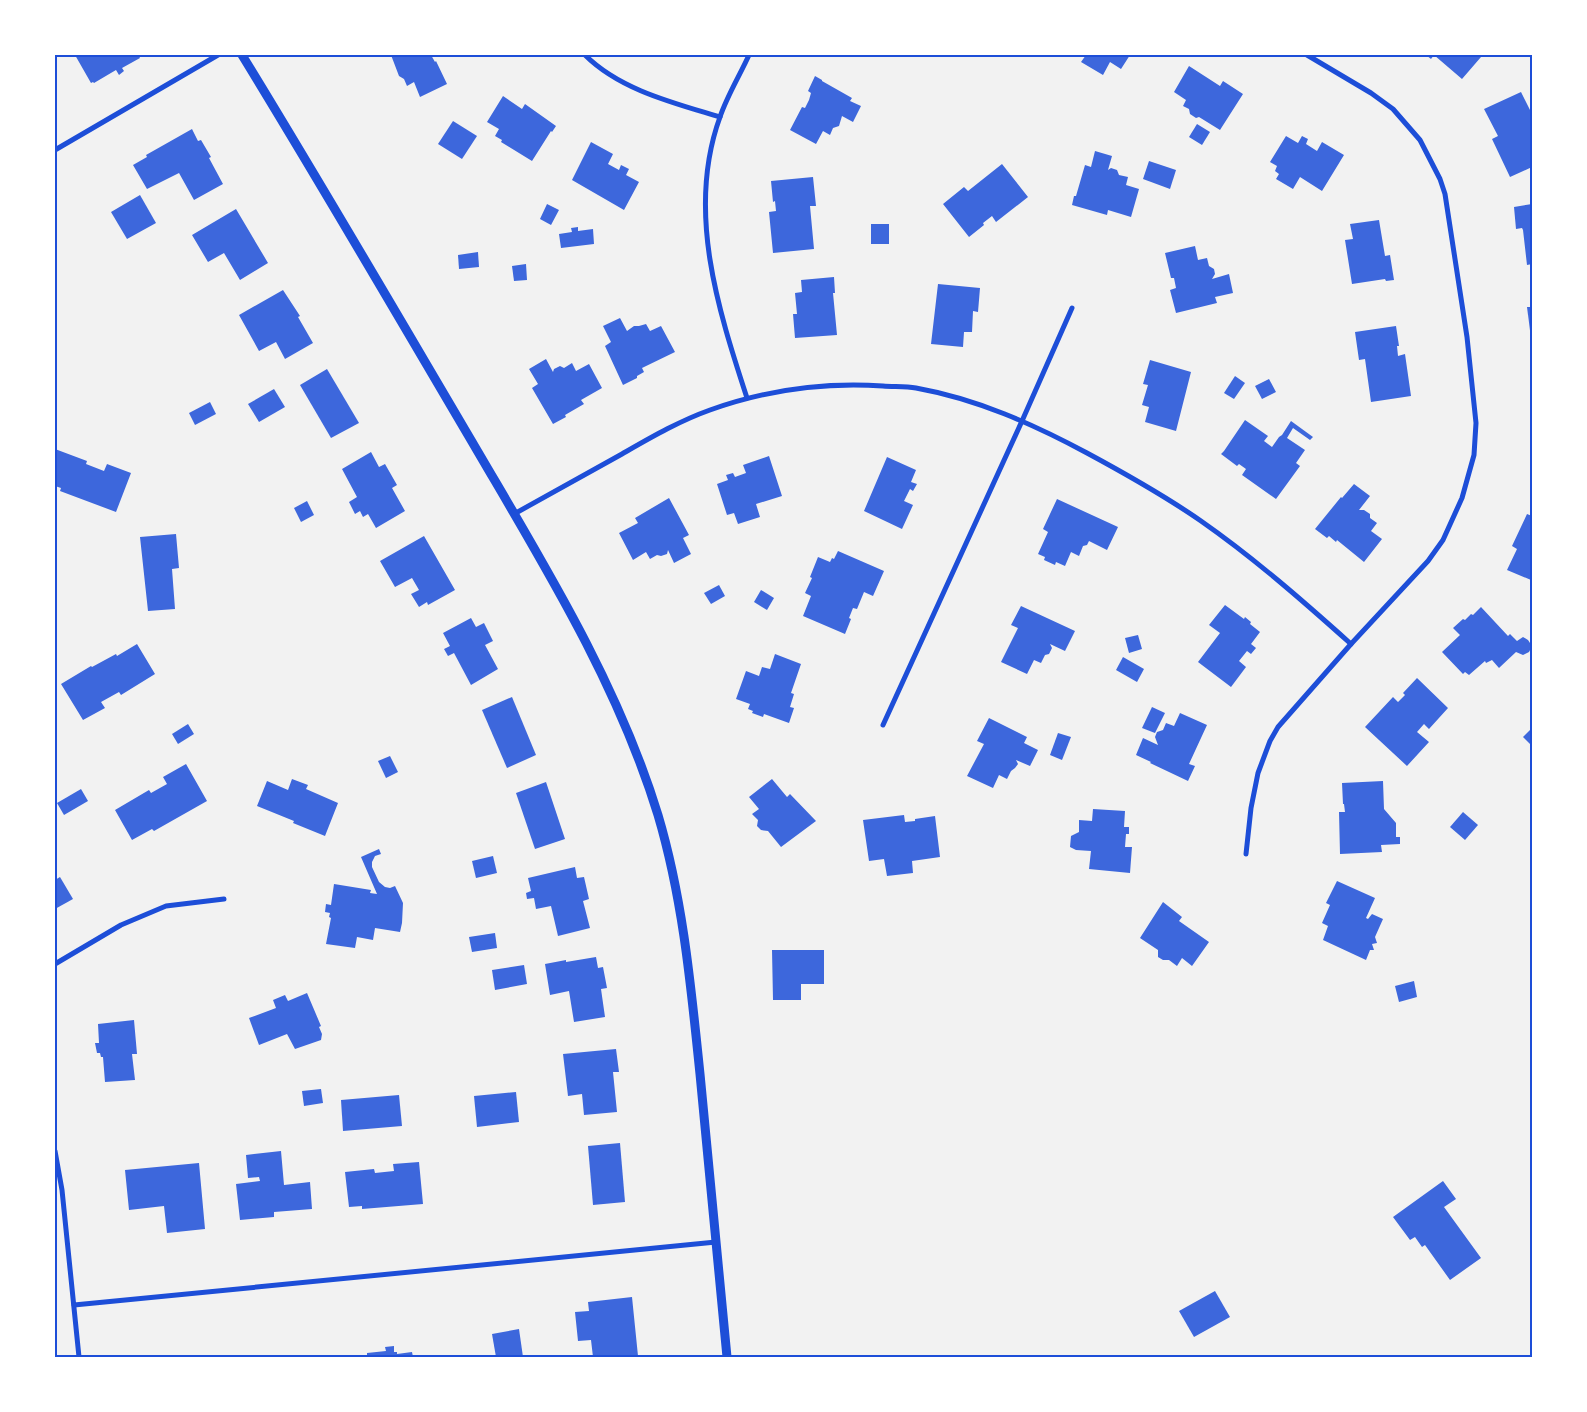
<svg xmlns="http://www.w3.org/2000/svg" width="1587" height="1412" viewBox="0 0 1587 1412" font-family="'Asap Condensed',sans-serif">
<rect width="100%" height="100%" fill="#f2f2f2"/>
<!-- building -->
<g fill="#3d67dc">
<polygon points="75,55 142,55 139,56 140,58 122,68 124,71 119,75 116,70 94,83 93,82 91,83"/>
<polygon points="391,55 431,55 435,62 436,61 447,84 420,97 414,82 407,86 404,79 399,76"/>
<polygon points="1086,55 1130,55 1121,69 1110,62 1103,75 1081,62"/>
<polygon points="1426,55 1478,55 1481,57 1462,79 1434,55 1431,59"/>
<polygon points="1189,66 1220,86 1223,81 1243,94 1220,130 1199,117 1196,118 1190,114 1189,109 1183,106 1186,100 1174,92"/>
<polygon points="815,76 822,80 822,81 852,98 850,101 861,106 853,122 842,116 839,126 833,128 830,135 823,131 816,144 790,130 802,107 805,108 809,100 811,93 808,91"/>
<polygon points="1521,92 1532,114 1532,167 1510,177 1492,139 1498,136 1484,109"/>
<polygon points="503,96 522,109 525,104 556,126 552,132 551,131 532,161 501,142 502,140 495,136 499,129 487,122"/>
<polygon points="453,121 477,136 462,159 438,144"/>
<polygon points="1197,124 1210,132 1202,145 1189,137"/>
<polygon points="192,129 198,141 201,140 211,157 209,158 223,184 194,200 179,173 147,189 133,165 147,157 146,155"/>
<polygon points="1286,136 1298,143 1302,136 1308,139 1306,144 1317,151 1322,142 1344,155 1322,191 1300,177 1293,189 1276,179 1279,174 1275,171 1277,166 1270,162"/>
<polygon points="591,142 613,154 608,164 619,170 621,165 629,169 626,175 639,182 624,210 572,180"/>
<polygon points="1095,151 1112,156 1108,170 1111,168 1117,170 1119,175 1128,177 1126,185 1139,189 1131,217 1108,210 1107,215 1072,205 1074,196 1076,196 1085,165 1091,167"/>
<polygon points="1149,161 1176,170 1170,189 1143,179"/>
<polygon points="1002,164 1028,197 996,222 992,216 983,223 984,225 969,237 943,204 964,187 968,191"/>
<polygon points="813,177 816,206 810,206 814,249 773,253 769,212 776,211 775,201 773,202 771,181"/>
<polygon points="140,195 156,223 127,239 111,212"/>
<polygon points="547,204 559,210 551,225 540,219"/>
<polygon points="1532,204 1532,264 1527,265 1523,230 1522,228 1516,229 1514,207"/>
<polygon points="236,209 268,263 240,280 224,253 208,262 192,235"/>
<polygon points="1379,220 1385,256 1390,255 1394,280 1386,281 1385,279 1352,284 1345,240 1353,239 1350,224"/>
<rect x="871" y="224" width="18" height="20"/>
<polygon points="578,227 578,231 593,229 594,244 561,248 559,234 572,232 571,228"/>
<polygon points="1195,246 1198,260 1207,258 1209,266 1214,269 1215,274 1212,279 1229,274 1233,293 1215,297 1217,303 1176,313 1170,290 1176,288 1174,278 1171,278 1165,253"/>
<polygon points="478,252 479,267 459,269 458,255"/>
<polygon points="526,264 527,280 514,281 512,266"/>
<polygon points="834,277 835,293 833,293 837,335 795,338 793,314 797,314 795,293 802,292 801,280"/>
<polygon points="938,284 980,288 978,312 973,311 972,332 964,332 963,347 931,344"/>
<polygon points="283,290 300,316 298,317 313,343 285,359 276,342 259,351 239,315"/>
<polygon points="1527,307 1532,307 1532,338 1531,338"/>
<polygon points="620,318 627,331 634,326 639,326 646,324 650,331 661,326 675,352 642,368 644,372 637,376 637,378 623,385 605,346 611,342 603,326"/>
<polygon points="1396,326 1399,346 1397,346 1398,356 1405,354 1411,396 1371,402 1365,359 1359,360 1355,332"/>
<polygon points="546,359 553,372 554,369 560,366 564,368 572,363 576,371 589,364 602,388 581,400 584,404 565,415 566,417 553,424 532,388 538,384 529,369"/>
<polygon points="1150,360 1191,372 1176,431 1145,422 1149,407 1142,405 1148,385 1143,384"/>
<polygon points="327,369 359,423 331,438 300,385"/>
<polygon points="1235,376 1245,383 1234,399 1224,393"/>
<polygon points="1269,379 1276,392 1262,399 1255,386"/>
<polygon points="274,389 285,407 259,422 248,404"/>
<polygon points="210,402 216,414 195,425 189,413"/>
<polygon points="1245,420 1268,436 1264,441 1272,447 1279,437 1282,435 1291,421 1313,437 1310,440 1293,428 1287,438 1305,450 1296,463 1300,466 1276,499 1242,475 1246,469 1239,464 1237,466 1221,454 1224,451"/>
<polygon points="55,449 87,461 86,464 104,471 107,464 131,473 116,512 60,491 61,488 55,486"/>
<polygon points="371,452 379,467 385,464 397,485 392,488 405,511 376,528 368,514 363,517 360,511 355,514 349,502 357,497 342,469"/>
<polygon points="769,456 782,496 756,504 760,517 738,524 734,513 727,515 717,484 728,480 726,475 733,473 735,477 746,473 743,465"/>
<polygon points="887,457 916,470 911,482 917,484 913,491 910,489 904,501 913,505 902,529 864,511"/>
<polygon points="1354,484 1370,496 1359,510 1364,510 1370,514 1370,518 1377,523 1371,531 1382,539 1364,562 1337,540 1336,542 1329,536 1327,538 1315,529 1341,497 1342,498"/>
<polygon points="669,498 689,535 683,538 691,554 674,563 668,550 667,554 661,556 657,555 650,559 646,552 633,560 619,533 638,523 635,518"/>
<polygon points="1057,499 1118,527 1107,550 1089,541 1087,545 1083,546 1079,556 1071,552 1065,566 1056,562 1055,565 1044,560 1045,557 1038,554 1048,532 1043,529"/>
<polygon points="307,501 314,515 301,522 294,508"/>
<polygon points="1527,514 1532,516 1532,584 1530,583 1531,580 1507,570 1517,549 1512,546"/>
<polygon points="176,534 179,568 172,569 175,609 148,611 140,537"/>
<polygon points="424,536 455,590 428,605 427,602 419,607 411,594 419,590 412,578 395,587 380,561"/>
<polygon points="838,551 884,571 873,596 864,592 857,609 853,608 849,618 851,619 845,634 803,616 811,596 805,593 812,578 810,577 818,557 830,562 832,558 834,559"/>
<polygon points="719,585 725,596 711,604 704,593"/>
<polygon points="761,590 774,598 767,610 754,602"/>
<polygon points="1225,605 1244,619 1245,617 1251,622 1250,624 1260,632 1251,644 1256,648 1251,654 1247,651 1239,661 1246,667 1231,687 1198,662 1220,633 1209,625"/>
<polygon points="1021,606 1075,631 1065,651 1050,644 1052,648 1049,654 1045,655 1041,663 1034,660 1027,674 1001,662 1018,628 1011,625"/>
<polygon points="1481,607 1508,636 1510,634 1517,641 1523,637 1528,640 1532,646 1529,652 1523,655 1516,652 1499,668 1492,660 1486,663 1485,661 1469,675 1465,672 1463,674 1442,652 1460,635 1453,628 1463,619 1465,620 1471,614 1473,615"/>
<polygon points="471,618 476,627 484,623 493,641 485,645 498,669 471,685 454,653 448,656 444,649 450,646 443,633"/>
<polygon points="1138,635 1142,649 1129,653 1125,638"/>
<polygon points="137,644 155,674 121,695 119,692 101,702 105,708 83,720 61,684 91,666 92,667 116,654 117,656"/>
<polygon points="775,654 801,664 791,693 794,694 790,707 794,708 789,723 764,714 763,717 752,713 753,711 748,709 750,704 736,699 746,671 759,676 762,667 770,669"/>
<polygon points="1123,657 1144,669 1137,682 1116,670"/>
<polygon points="1417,678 1448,708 1429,729 1424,724 1417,732 1429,742 1407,766 1365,727 1393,697 1398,702 1405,695 1403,693"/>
<polygon points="512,697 536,755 507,768 482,710"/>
<polygon points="1152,707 1165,713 1155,733 1142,728"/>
<polygon points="1180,713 1207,725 1189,764 1195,766 1188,781 1150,763 1151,762 1136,755 1143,738 1158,745 1155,737 1157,732 1163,730 1166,723 1174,726"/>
<polygon points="989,718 1027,737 1024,743 1038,750 1030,766 1016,760 1018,764 1015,768 1011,771 1007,779 999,775 993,788 967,776 984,744 977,741"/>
<polygon points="188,724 194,734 178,744 172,734"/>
<polygon points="1532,728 1532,746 1523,737"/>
<polygon points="1058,733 1071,737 1062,760 1050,755"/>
<polygon points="390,756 398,772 386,778 378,761"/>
<polygon points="186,764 207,801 154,831 152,829 132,840 115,810 149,790 151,793 167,784 163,777"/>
<polygon points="292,779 308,785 306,789 338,803 325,836 293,823 294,821 257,806 267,781 288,790"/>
<polygon points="772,779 787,797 790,794 816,821 781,847 768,831 761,830 757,826 758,820 752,814 759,809 749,797"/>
<polygon points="1383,781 1384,809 1396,823 1396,837 1400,837 1400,844 1381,845 1382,852 1340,854 1339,812 1345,812 1344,804 1343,804 1342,783"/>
<polygon points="546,782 565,839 535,849 516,793"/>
<polygon points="81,789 88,801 64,815 57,803"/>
<polygon points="1093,809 1125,811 1124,827 1129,827 1129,834 1126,834 1125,847 1132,847 1130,873 1089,869 1091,851 1076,850 1070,847 1071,836 1079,832 1079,820 1092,821"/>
<polygon points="1463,812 1478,825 1465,840 1450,827"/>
<polygon points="904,815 905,822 915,821 915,819 935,816 940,857 912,861 913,873 887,876 884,859 869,861 863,820"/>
<polygon points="379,849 381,854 375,856 372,862 372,867 379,882 385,887 390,888 395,886 403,903 402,923 400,932 375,928 373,940 357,937 355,948 326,944 331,918 329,917 330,913 325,912 326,904 331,905 334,884 371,890 370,893 377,894 361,857"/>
<polygon points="493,856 497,873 476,878 472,861"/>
<polygon points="575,867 577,878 584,877 589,899 583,901 590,928 558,936 551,906 536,909 534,898 527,899 526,893 531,891 528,878"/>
<polygon points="60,877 73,899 55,909 55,880"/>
<polygon points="1337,881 1375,898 1366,918 1368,919 1372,914 1383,919 1375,937 1377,943 1372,944 1374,950 1370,950 1366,960 1323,940 1328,926 1322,923 1330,905 1326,903"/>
<polygon points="1163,902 1182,917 1179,921 1209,942 1192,966 1182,958 1177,966 1169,960 1163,960 1158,957 1158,950 1140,938"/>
<polygon points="495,933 497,948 472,952 469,937"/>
<polygon points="772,950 824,950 824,984 801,984 801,1000 773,1000"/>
<polygon points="596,957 598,968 603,967 607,988 601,989 605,1017 574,1022 569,991 550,995 545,964 566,960 566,962"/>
<polygon points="524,965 527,984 495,990 492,970"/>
<polygon points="1414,981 1417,997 1399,1002 1395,986"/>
<polygon points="307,993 321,1026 319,1027 322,1034 321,1040 295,1049 287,1034 259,1045 249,1018 276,1008 273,1000 285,995 288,1001"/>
<polygon points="134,1020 137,1054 132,1054 135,1080 105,1082 103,1057 101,1057 100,1053 97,1053 95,1043 99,1043 98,1024"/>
<polygon points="616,1049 619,1072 613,1072 617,1112 584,1115 582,1094 568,1096 563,1054"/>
<polygon points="321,1089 323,1103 304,1106 302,1091"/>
<polygon points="516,1092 519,1122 477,1127 474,1096"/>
<polygon points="399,1095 402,1126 343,1131 341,1100"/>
<polygon points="620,1143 625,1202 593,1205 588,1146"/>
<polygon points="281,1151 284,1185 310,1182 312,1209 274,1212 274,1217 240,1220 236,1184 260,1181 259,1177 248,1178 246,1155"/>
<polygon points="419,1162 423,1204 362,1209 362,1206 349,1207 345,1172 374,1169 375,1173 394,1171 393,1164"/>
<polygon points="199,1163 205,1229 167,1233 164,1206 129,1210 125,1170"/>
<polygon points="1443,1181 1456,1199 1444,1207 1481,1258 1450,1280 1425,1245 1422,1247 1415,1237 1410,1240 1393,1217"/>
<polygon points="1215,1291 1230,1317 1194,1337 1179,1311"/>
<polygon points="632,1297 638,1356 593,1357 591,1340 578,1341 575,1312 589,1311 588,1302"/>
<polygon points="519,1329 523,1357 496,1357 492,1334"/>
<polygon points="394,1346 394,1352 397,1352 397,1354 412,1352 413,1357 367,1357 367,1353 386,1351 385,1347"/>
</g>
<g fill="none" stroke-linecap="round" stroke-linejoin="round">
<!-- minor -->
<g stroke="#1d4ed8" stroke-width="5">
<path d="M 585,55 C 620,90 674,103 720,117"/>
<polyline points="55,150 218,55"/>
<path d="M 747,398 C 718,309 686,210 720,117 C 727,96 740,75 749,55"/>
<path d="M 514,514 C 550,494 586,474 622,454 C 650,438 679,421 710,410 C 766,390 824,382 883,386 C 893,387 905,386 916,388 C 977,399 1033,424 1087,453 C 1126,474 1165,496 1201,521 C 1254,558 1303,601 1351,644"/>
<polyline points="883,725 1022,421 1072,308"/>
<polyline points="1246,854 1251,808 1258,773 1270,741 1278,727 1351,644 1428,561 1443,540 1462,498 1474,455 1476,423 1467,337 1445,194 1440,179 1420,140 1393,109 1371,93 1307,55"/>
<polyline points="55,964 121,925 166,906 224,899"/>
<polyline points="55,1151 62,1190 79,1357"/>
<polyline points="74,1305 716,1242"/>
</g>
<!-- tertiary -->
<path stroke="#1d4ed8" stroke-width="9" d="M 242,55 C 320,182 395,311 471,440 C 541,560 617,681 658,815 C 683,899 691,987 700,1074 C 709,1168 718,1263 727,1357"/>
</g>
<!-- border -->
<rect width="1587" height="1412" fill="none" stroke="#ffffff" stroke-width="112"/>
<rect x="56" y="56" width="1475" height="1300" fill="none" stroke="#1d4ed8" stroke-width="2"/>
</svg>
